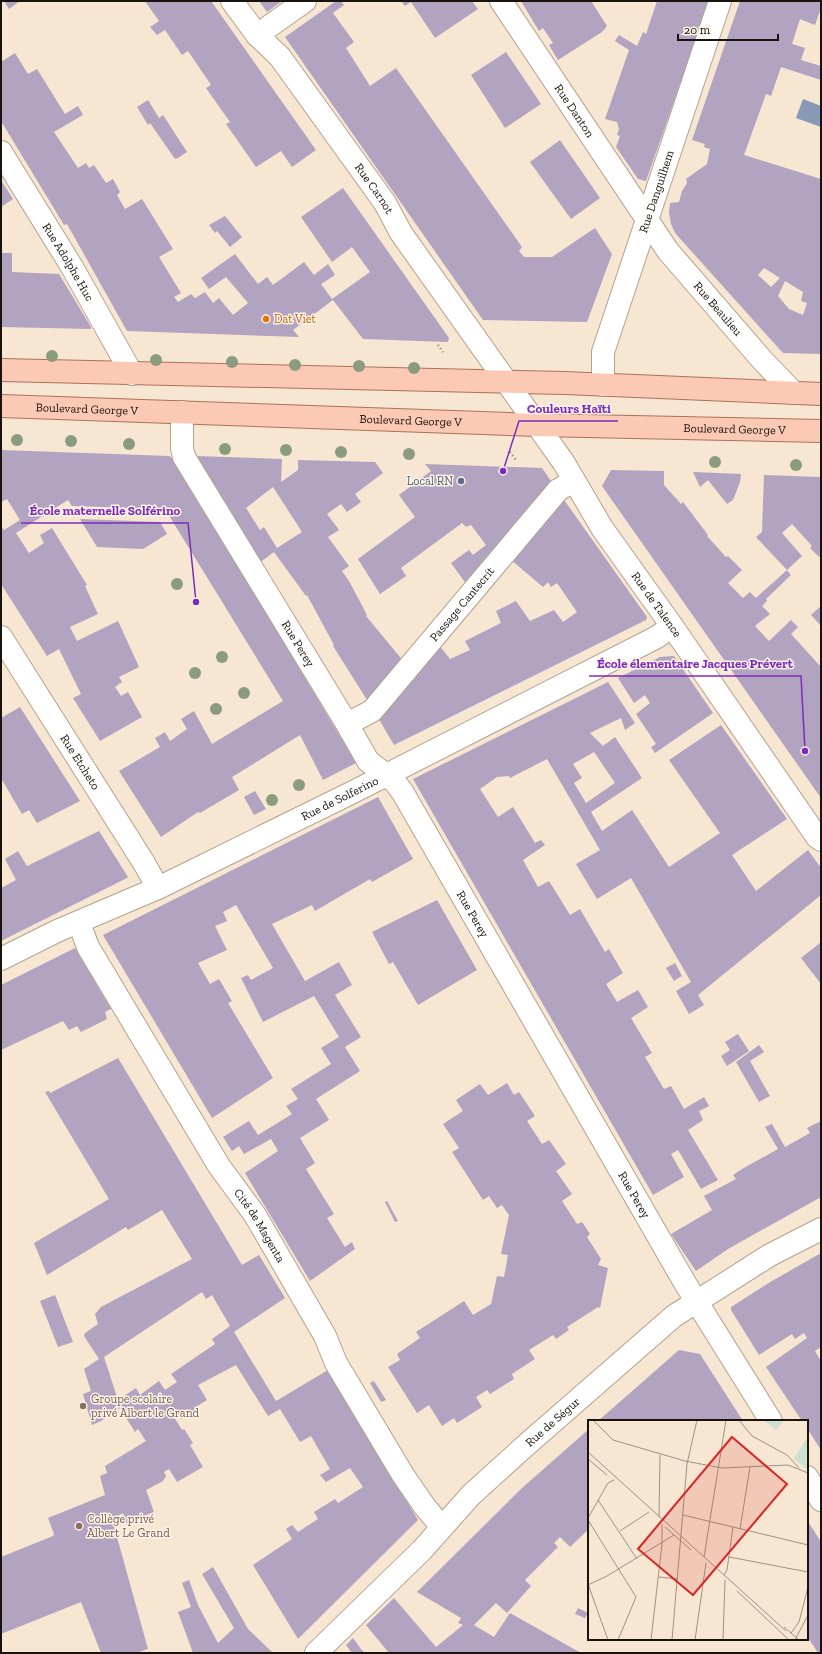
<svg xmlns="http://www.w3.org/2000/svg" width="822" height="1654" viewBox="0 0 822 1654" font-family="'Zilla Slab',serif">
<rect width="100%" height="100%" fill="#f7e6d1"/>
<!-- water -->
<polygon fill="#8799b6" points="803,99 821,106 821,127 796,118"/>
<!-- building -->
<g fill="#b2a3c1" fill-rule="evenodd">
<polygon points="4,1 20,1 9,9"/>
<polygon points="145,1 211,1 316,150 292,167 281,151 256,167 226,124 230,122 206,88 211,85 188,51 182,55 165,30 157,35 150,27 159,21"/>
<polygon points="259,1 282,1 267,12"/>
<polygon points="336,1 341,1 344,5 333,13 354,42 346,48 370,86 396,68 522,247 519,251 524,257 552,257 595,228 612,254 587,322 483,320 285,37"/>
<polygon points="401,1 472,1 478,9 435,38 411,2 405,6"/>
<polygon points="521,1 591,1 607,26 602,32 558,60 549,45 553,43 543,28 539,31"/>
<polygon points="657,1 709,1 646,181 638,179 616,147 620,136 617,135 619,129 617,122 605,119 629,50 615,41 619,35 637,46 643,32 646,34"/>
<path d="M 740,1 L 821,1 L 821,8 L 815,25 L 800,19 L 792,44 L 805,48 L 801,60 L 821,66 L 821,80 L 781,67 L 771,96 L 766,94 L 744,155 L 821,179 L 821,354 L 783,353 L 675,233 L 671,224 L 669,213 L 670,203 L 679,202 L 682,191 L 687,183 L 686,179 L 707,164 L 710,149 L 704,147 L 705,144 L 692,140 ZM 764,268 L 780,278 L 771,287 L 758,275 ZM 785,281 L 803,292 L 801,301 L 807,303 L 803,315 L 789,309 L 778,296 Z"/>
<polygon points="506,52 541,104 505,128 471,75"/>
<polygon points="15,53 28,74 37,69 65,114 78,106 83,115 54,132 78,168 86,163 89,168 94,165 106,183 113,179 120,192 117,195 125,209 142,199 173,249 159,257 181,293 174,297 178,302 191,294 195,298 205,292 213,303 219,298 233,315 248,303 226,277 209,289 201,278 235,254 258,284 267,277 273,285 304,262 314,275 328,264 335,275 321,284 332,299 370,272 352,247 332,262 301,217 343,188 449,338 448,342 363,339 333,300 293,330 299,337 127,331 67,224 64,225 1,121 1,62"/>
<polygon points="148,100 159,118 163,115 187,152 178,158 175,159 150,123 148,125 137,107"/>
<polygon points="560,140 600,198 571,219 530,162"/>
<polygon points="1,180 13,199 1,207"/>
<polygon points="225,216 242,237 230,247 217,231 215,233 209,225"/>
<polygon points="1,253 12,253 12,272 59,274 91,327 91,329 1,327"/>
<polygon points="1,450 169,456 174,459 356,763 323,780 300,735 232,777 239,790 200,813 198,812 161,837 119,771 160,747 155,738 165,732 170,741 187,729 181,719 194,711 212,744 283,701 165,509 72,506 68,500 16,533 29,553 44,543 40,535 52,528 87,585 85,586 98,614 70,627 77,641 118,621 139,667 119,677 122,682 115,687 121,696 128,692 142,717 100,741 73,698 81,694 59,649 47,656 1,584 1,526 4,530 20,520 7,499 1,502"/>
<path d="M 195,456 L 282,459 L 281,482 L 298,470 L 298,460 L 375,462 L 383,473 L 355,494 L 361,502 L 347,512 L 341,504 L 327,514 L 339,530 L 328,537 L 349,566 L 342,571 L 349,581 L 367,615 L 366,616 L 404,662 L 369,703 L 333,646 L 334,645 L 307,595 L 306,596 L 274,552 L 259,563 ZM 273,487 L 302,532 L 277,548 L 264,527 L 260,530 L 246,508 Z"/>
<polygon points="425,464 542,468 553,484 467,585 451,563 469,550 473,555 486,545 471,525 466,527 462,523 401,568 406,576 380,594 358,559 415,517 399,495 431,471"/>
<polygon points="611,470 664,471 664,485 681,504 683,502 708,535 707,536 726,557 728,556 742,570 728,583 743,598 750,592 756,598 787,570 791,575 766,599 767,601 762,606 770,614 755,626 769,641 791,620 798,627 791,634 821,667 821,798 602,486"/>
<polygon points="693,472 741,474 740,482 733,500 727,504 708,480 700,487"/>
<polygon points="764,475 821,477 821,555 819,557 810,548 812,546 792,524 782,533 802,556 787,570 756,537 762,532"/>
<polygon points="562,497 647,617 646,620 394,745 377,716 438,644 450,659 470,650 465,641 501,623 496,611 516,601 530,621 554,610 563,622 577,612 557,583 551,587 548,582 543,587 510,559"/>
<polygon points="80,519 160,522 167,534 143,549 97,547"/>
<polygon points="821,606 821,626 811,615"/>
<polygon points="674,656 713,713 655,753 651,747 656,744 636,714 650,703 645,695 634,703 618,678 660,657"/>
<path d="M 608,682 L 635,723 L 625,730 L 621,718 L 590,733 L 603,746 L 615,737 L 642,778 L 591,812 L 602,831 L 632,810 L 669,867 L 720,833 L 669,760 L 721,725 L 787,819 L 732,855 L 756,891 L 808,850 L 821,868 L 821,895 L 698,995 L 704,1005 L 689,1014 L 676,991 L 691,982 L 631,878 L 597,899 L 576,864 L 600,850 L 547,759 L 510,778 L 509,776 L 497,777 L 480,789 L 498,817 L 513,807 L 535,843 L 541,840 L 545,845 L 523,860 L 538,887 L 549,881 L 570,915 L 580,909 L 605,952 L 609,949 L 623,973 L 606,984 L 617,1002 L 638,990 L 648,1007 L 631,1018 L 652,1053 L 645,1057 L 664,1089 L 671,1086 L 684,1109 L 704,1097 L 709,1106 L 699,1111 L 703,1120 L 688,1130 L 718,1180 L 701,1189 L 678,1150 L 671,1154 L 684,1177 L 653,1195 L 413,779 ZM 594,752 L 615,783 L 586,803 L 574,783 L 582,778 L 573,764 Z"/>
<polygon points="20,707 80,801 37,823 29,810 22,814 1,778 1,718"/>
<polygon points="255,791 266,809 254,815 244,797"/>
<polygon points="378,797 413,859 372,882 370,879 315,911 312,905 272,924 305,981 339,962 352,985 335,995 361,1037 345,1047 360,1071 316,1099 329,1120 300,1138 315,1163 306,1169 334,1214 327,1218 345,1247 352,1242 355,1249 310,1281 245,1173 278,1151 271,1139 244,1154 239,1146 232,1151 223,1137 249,1121 258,1135 292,1114 286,1106 298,1099 291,1089 331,1064 321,1048 339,1037 314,996 263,1022 241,978 248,975 251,980 273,968 236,905 223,912 227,921 215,926 227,950 198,963 210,984 219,979 232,1001 228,1003 273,1078 212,1118 103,935"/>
<polygon points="99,831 128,877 127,878 1,941 1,888 16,880 5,859 18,851 27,866"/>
<polygon points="437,900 477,970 418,1005 393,962 389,964 372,932"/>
<polygon points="821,942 821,984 801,958"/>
<polygon points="75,948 111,1009 105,1012 107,1019 81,1032 77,1026 69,1030 63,1021 1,1050 1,985"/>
<polygon points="675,963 682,976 674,981 666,968"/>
<polygon points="738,1034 749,1051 727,1066 721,1056 730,1050 725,1042"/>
<polygon points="759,1045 764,1052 750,1061 770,1096 759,1102 736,1062"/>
<path d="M 118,1058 L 242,1265 L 259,1255 L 285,1298 L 234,1332 L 276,1401 L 328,1370 L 418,1520 L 298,1639 L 253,1565 L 292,1539 L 286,1529 L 292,1525 L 298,1532 L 318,1519 L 314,1512 L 335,1499 L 338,1503 L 363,1487 L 350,1468 L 326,1482 L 320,1475 L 330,1469 L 311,1436 L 300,1442 L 280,1409 L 268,1416 L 236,1365 L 198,1385 L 207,1400 L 194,1408 L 196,1411 L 181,1419 L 178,1415 L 174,1417 L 182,1430 L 184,1429 L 193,1443 L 190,1445 L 203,1467 L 177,1482 L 169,1469 L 164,1472 L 166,1476 L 163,1481 L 146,1490 L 154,1512 L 126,1523 L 123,1513 L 112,1519 L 148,1649 L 136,1653 L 101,1653 L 81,1602 L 1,1634 L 1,1557 L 53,1536 L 54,1534 L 48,1518 L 105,1495 L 100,1476 L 107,1473 L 105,1466 L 146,1441 L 138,1429 L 135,1432 L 120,1408 L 101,1421 L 92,1425 L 83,1394 L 91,1391 L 84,1369 L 99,1359 L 84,1336 L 85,1333 L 98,1324 L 95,1314 L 101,1307 L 192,1259 L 162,1210 L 128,1230 L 126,1227 L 47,1275 L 34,1243 L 109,1199 L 45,1092 L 49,1091 L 50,1093 ZM 202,1292 L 206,1299 L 212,1295 L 230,1326 L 212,1339 L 215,1344 L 171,1374 L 177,1382 L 165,1390 L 159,1381 L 140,1395 L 136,1388 L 118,1400 L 104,1357 Z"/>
<polygon points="507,1083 514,1095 519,1092 535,1116 527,1121 542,1144 549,1140 566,1164 556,1171 572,1194 562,1201 577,1224 582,1222 590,1234 587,1237 601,1259 598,1265 608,1268 600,1308 598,1307 567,1327 569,1330 556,1339 553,1335 529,1350 535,1359 512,1374 514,1379 490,1394 487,1390 476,1397 482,1407 457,1423 454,1418 442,1426 429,1405 417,1413 388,1367 400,1360 397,1354 420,1338 416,1332 464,1301 473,1315 491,1304 497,1276 504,1277 508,1255 501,1254 509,1215 502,1205 497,1208 489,1196 483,1200 452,1152 459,1148 443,1124 463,1111 456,1100 480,1084 488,1095"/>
<polygon points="821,1121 821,1197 728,1249 696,1271 671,1234 712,1210 704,1196 736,1179 733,1175 742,1169 778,1149 765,1127 772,1124 785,1147 810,1133 807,1128"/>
<polygon points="387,1201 398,1221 395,1222 385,1202"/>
<polygon points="821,1253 821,1347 815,1351 821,1361 821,1450 807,1428 807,1421 802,1421 766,1367 807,1338 804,1333 795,1339 792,1334 759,1355 731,1310 731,1307 772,1281"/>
<polygon points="55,1295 73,1342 58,1347 40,1301"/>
<polygon points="679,1350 700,1354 743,1421 598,1421"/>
<polygon points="374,1381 386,1400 381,1402 370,1383"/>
<polygon points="589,1429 589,1529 570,1547 560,1537 554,1543 558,1547 525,1580 531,1586 507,1613 496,1603 474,1625 494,1637 510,1613 581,1653 402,1652 389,1653 366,1625 394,1598 436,1647 463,1625 458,1623 461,1618 417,1592 522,1488"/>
<polygon points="807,1520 821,1542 821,1653 818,1653 807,1636"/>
<polygon points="213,1567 248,1629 273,1653 193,1653 178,1612 191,1607 182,1583 189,1580 198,1605 218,1643 234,1628 202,1574"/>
<polygon points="578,1608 588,1613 585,1618 575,1614"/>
<polygon points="353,1638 361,1649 365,1653 352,1653 346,1645"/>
</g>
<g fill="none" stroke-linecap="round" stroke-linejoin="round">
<!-- pedestrian casing -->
<g stroke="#b2a28f" stroke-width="24">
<g id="pedestrian">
<path id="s1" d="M 347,724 L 372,711 L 558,490 L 574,481"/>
</g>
</g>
<!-- minor casing -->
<g stroke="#b2a28f" stroke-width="24">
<g id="minor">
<path id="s2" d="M 232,1 L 257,35 L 280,57 L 385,203 L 401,233 L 564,463 L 602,528 L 672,626 L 817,837 L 821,840"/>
<path id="s3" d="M 501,1 L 668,251 L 763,361 L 794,393"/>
<polyline points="257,35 305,1"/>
<path id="s4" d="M 1,152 L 72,267 L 132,374"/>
<path id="s5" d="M 603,385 L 603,352 L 720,1"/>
<path id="s6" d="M 182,412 L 182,448 L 184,457 L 347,724 L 368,761 L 395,782 L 403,793 L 685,1283 L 771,1421"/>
<path id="s7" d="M 1,637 L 144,863 L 158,888"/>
<path id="s8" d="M 79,923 L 88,947 L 219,1166 L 255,1215 L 325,1336 L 336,1363 L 403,1475 L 425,1507 L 442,1527"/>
<path id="s9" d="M 1,959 L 57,931 L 158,888 L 353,792 L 657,637 L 672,626"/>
<polyline points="807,1477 821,1500"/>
</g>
</g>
<!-- tertiary casing -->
<g stroke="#b2a28f" stroke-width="24">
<g id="tertiary">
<path id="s10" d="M 316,1653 L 422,1550 L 471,1495 L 525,1446 L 674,1316 L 770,1255 L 821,1229"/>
</g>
</g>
<!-- primary casing -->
<g stroke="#ab725a" stroke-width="24">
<g id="primary">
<polyline points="1,370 565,383 821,394"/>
<path id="s11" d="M 1,406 L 537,425 L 821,431"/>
</g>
</g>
<!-- path -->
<g stroke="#7d7365" stroke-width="2.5" stroke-dasharray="1 3" stroke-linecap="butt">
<polyline points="438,345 443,352"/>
<polyline points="510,452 516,460"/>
</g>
<!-- pedestrian -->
<use href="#pedestrian" stroke="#fff" stroke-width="22"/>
<!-- minor -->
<use href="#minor" stroke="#fff" stroke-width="22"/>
<!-- tertiary -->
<use href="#tertiary" stroke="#fff" stroke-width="22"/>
<!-- primary -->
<use href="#primary" stroke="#fcc9b5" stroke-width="22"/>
</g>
<!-- trees -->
<g fill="#8a9b7e">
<circle cx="52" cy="356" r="6"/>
<circle cx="156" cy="360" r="6"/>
<circle cx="232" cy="362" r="6"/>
<circle cx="295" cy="365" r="6"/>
<circle cx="359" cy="366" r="6"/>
<circle cx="414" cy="368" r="6"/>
<circle cx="17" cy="440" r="6"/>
<circle cx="71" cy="441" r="6"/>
<circle cx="129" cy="444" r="6"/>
<circle cx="225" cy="449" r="6"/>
<circle cx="286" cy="450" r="6"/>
<circle cx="341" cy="452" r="6"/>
<circle cx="409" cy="454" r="6"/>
<circle cx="715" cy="462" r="6"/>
<circle cx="796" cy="465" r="6"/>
<circle cx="177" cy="584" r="6"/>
<circle cx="222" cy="657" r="6"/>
<circle cx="195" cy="673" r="6"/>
<circle cx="244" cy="693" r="6"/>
<circle cx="216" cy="709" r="6"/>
<circle cx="299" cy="785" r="6"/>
<circle cx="272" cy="800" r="6"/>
</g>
<!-- markers -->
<circle fill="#e8710a" stroke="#fef4e8" stroke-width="1.5" cx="266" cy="319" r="4"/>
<circle fill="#5c6f8a" stroke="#fef4e8" stroke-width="1.5" cx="461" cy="481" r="4"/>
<g fill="#8d6e63" stroke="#fef4e8" stroke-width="1.5">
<circle cx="83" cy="1406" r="4"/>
<circle cx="79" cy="1526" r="4"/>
</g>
<g text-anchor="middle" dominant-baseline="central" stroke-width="3" stroke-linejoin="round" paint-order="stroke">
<!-- street labels -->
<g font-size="12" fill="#18130c" stroke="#fef4e8">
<text stroke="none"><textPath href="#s3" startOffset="132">Rue Danton</textPath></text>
<text stroke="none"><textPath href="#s2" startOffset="236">Rue Carnot</textPath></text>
<text stroke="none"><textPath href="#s5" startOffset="202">Rue Danguilhem</textPath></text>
<text stroke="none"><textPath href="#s4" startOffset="129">Rue Adolphe Huc</textPath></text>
<text stroke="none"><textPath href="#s3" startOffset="377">Rue Beaulieu</textPath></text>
<text stroke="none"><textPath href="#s11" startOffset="86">Boulevard George V</textPath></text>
<text stroke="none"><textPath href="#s11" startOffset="410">Boulevard George V</textPath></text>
<text stroke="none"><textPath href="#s11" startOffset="734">Boulevard George V</textPath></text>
<text stroke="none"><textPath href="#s1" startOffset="168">Passage Cantecrit</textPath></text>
<text stroke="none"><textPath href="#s2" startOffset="739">Rue de Talence</textPath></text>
<text stroke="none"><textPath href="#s6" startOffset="264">Rue Perey</textPath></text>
<text stroke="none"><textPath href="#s7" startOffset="148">Rue Etcheto</textPath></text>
<text stroke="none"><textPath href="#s9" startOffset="375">Rue de Solferino</textPath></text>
<text stroke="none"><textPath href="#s6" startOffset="588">Rue Perey</textPath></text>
<text stroke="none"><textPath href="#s6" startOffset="912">Rue Perey</textPath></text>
<text stroke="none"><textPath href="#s8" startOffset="353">Cité de Magenta</textPath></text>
<text stroke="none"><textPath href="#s10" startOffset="331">Rue de Ségur</textPath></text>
</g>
<!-- food labels -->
<g font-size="12" fill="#c56008" stroke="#fef4e8" text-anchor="start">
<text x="274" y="319">Dat Viet</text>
</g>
<!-- service labels -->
<g font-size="12" fill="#4e5e75" stroke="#fef4e8" text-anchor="end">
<text x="453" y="481">Local RN</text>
</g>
<!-- education labels -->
<g font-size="12" fill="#785e54" stroke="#fef4e8" text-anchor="start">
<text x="91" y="1399">Groupe scolaire<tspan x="91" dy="14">privé Albert le Grand</tspan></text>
<text x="87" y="1519">Collège privé<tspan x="87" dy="14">Albert Le Grand</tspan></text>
</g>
</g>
<!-- overview -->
<g transform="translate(588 1420)">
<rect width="220" height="220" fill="#f7e6d1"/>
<path d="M 175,0 L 196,0 L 188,10 ZM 220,16 L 220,50 L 206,39 Z" fill="#cddfcf"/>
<path fill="none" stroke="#9e9282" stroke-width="1" d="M 151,0 L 164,16 L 199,35 L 211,48M 6,1 L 25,20 L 97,41 L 134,48 L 200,45 L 220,53M 0,32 L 198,211M 0,39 L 19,55M 10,80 L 49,139M 95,95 L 220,125M 71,97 L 72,35M 0,98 L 20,63 L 26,60M 0,100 L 48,177 L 30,220M 77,107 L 103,130M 152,109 L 162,47M 32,111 L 61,92M 116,137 L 138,0M 141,137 L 220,152M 136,155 L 139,150 L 145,107M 71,157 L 90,159M 0,164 L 20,220M 0,165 L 19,156 L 86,115M 149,171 L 201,220M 196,207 L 211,220M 203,213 L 211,202 L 220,167M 63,220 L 74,124 L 74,104M 84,220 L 99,44 L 109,0M 107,220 L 118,143M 135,220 L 137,160M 207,220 L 220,195"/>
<path fill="#d62828" fill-opacity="0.15" stroke="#d62828" stroke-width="2" d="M 144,17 L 199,64 L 105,175 L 50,129 Z"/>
<rect width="220" height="220" fill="none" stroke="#18130c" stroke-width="2"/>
</g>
<!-- callouts -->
<path fill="none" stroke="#7b2cbf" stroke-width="1.5" d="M503 471L519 421H618M196 602L188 523H21M805 751L801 676H589"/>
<g fill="#7b2cbf" stroke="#fef4e8" stroke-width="1.5">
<circle cx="503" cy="471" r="4"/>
<circle cx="196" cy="602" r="4"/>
<circle cx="805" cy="751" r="4"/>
</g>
<g font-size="13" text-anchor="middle" font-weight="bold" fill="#7b2cbf" stroke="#fef4e8" stroke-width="3" stroke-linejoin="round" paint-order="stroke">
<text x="569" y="413">Couleurs Haïti</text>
<text x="105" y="515">École maternelle Solférino</text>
<text x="695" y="668">École élementaire Jacques Prévert</text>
</g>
<!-- border -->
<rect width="822" height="1654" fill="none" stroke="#18130c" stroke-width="4"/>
<!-- scale -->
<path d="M678 34v6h100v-6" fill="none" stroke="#18130c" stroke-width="2"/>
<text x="684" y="34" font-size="12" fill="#18130c" stroke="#fef4e8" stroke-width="3" paint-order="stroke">20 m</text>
</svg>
